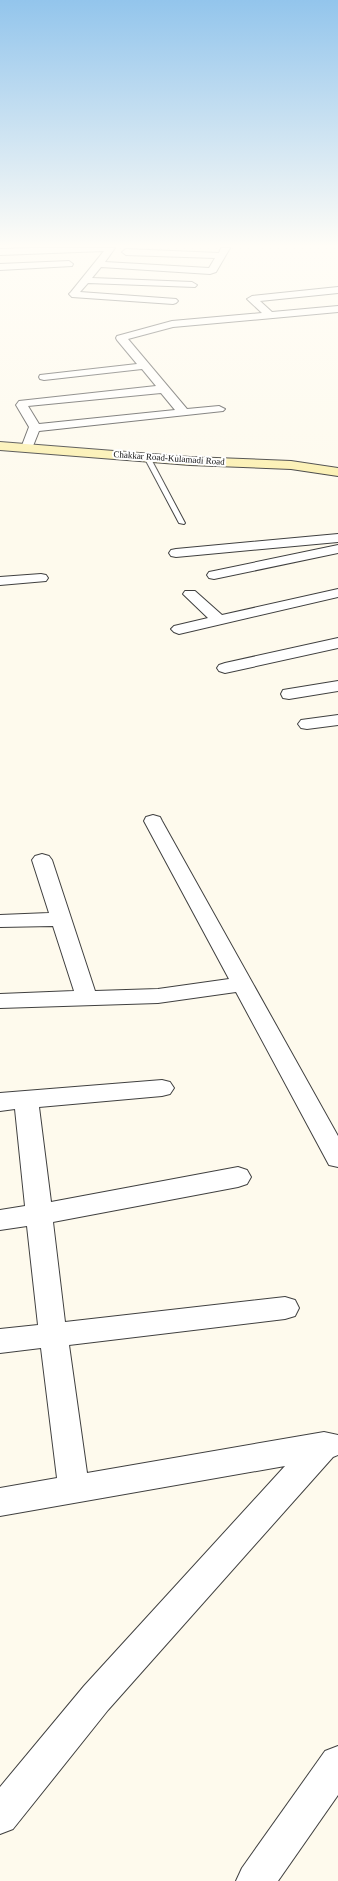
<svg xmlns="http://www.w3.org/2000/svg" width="338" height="1881" viewBox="0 0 338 1881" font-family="Georgia,serif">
<rect width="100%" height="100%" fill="#fefaed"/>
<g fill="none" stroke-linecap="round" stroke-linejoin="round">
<!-- lane casing -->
<g stroke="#404040" stroke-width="2">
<polygon id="lane" points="147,455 150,457 185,523 184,524 179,523 144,457"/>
</g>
<!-- street casing -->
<g stroke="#404040" stroke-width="2">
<g id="street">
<polygon points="30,248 115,248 105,262 209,268 215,258 126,255 122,252 126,249 219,253 221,248 230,248 216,272 210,274 101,267 92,278 192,282 197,285 195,287 88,283 80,292 176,299 178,301 176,303 173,304 72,297 69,294 71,292 104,251 0,255 0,249"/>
<polygon points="69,261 73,264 72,266 0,270 0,264"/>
<path d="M 338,287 L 338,293 L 260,301 L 272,312 L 338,306 L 338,312 L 173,327 L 128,339 L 187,409 L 219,406 L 225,409 L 223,411 L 39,431 L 31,451 L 23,451 L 21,448 L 29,427 L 16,405 L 19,401 L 156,386 L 142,369 L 44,380 L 40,379 L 39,377 L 40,375 L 137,364 L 117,340 L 116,338 L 117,336 L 172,321 L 262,313 L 247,299 L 252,296 ZM 161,393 L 175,410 L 39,424 L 28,406 Z"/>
<polygon points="338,534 338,542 176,557 171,556 169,553 171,550 176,549"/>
<polygon points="338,545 338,553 214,579 209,578 207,575 209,572 214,571"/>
<polygon points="41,574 46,575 48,578 46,581 0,585 0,577"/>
<polygon points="338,589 338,597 179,634 174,632 171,629 174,626 208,618 183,594 185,591 195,591 222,615"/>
<polygon points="338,638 338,648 225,673 219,671 217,668 219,665 225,663"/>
<polygon points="338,681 338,691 289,699 283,698 281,694 283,690 289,689"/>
<polygon points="338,715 338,725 307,729 301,728 298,724 301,720"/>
<polygon points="153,815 160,817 162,821 338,1136 338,1167 329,1165 236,992 158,1003 0,1008 0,994 74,991 53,926 0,927 0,915 49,913 32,860 35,856 42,854 49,856 52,860 95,991 158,989 229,979 144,821 146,817"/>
<polygon points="162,1080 170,1082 174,1088 170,1094 162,1096 39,1107 51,1202 238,1167 247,1170 251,1177 247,1184 238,1187 53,1222 65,1322 285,1297 295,1300 299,1308 295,1316 285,1319 69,1345 87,1473 324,1432 338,1435 338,1455 333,1457 108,1710 13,1829 0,1834 0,1787 84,1686 285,1466 0,1516 0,1488 57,1478 41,1348 0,1353 0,1329 38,1325 27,1226 0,1230 0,1210 25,1206 15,1109 0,1111 0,1093"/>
<polygon points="338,1746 338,1795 278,1881 236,1881 242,1868 325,1751"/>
</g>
</g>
<!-- secondary casing -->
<g stroke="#2f2f2f" stroke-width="2">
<polygon id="secondary" points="0,442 190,457 291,461 338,468 338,476 291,469 190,465 0,450"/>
</g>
<!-- lane -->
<use href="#lane" fill="#fff" fill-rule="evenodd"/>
<!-- street -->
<use href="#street" fill="#fff" fill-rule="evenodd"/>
<!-- secondary -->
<use href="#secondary" fill="#fbefab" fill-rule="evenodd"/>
</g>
<!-- sky -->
<linearGradient id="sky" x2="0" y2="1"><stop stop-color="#93c5ec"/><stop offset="0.48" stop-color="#fffdf7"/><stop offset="1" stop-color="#fffdf7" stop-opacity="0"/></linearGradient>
<rect width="338" height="512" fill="url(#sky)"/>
<g text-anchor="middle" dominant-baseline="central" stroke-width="4" stroke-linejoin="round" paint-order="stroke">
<!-- far-street labels -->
<g font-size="9" fill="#0d0d0d" stroke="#fff">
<text transform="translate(169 458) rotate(4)">Chakkar Road-Kulamadi Road</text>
</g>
</g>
</svg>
